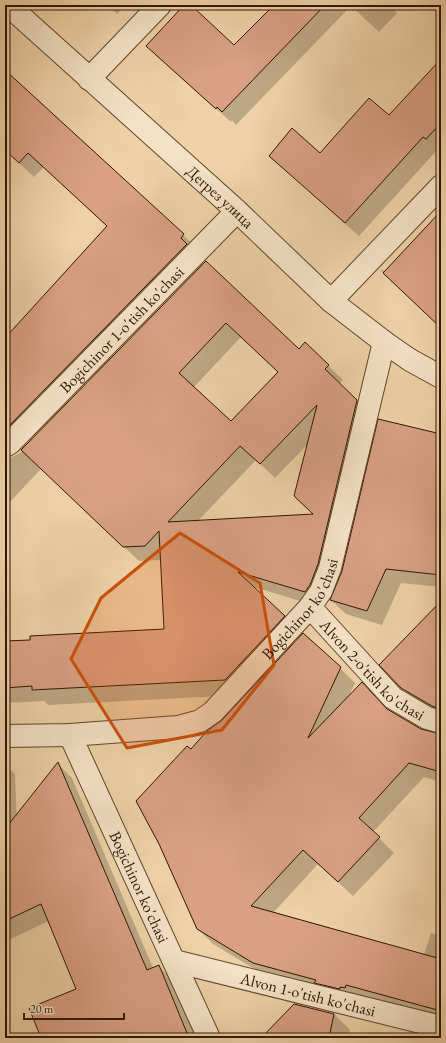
<svg xmlns="http://www.w3.org/2000/svg" width="446" height="1043" viewBox="0 0 446 1043" font-family="'EB Garamond',serif">
<rect width="100%" height="100%" fill="#eed1a7"/>
<filter id="stains"><feTurbulence type="fractalNoise" baseFrequency=".005" numOctaves="4"/><feColorMatrix values="0 0 0 0 .2 0 0 0 0 .09 0 0 0 0 .02 0 0 0 .5 -.17"/></filter>
<radialGradient id="worn" r=".72"><stop offset=".6" stop-color="#630" stop-opacity="0"/><stop offset="1" stop-color="#630" stop-opacity=".3"/></radialGradient>
<!-- shadow -->
<g fill="#0003" fill-rule="evenodd">
<polygon points="107,5 125,5 117,14"/>
<polygon points="185,5 189,5 234,46 275,5 389,5 397,13 379,32 351,6 236,125 232,120 231,122 161,59"/>
<polygon points="441,61 441,152 438,149 359,236 284,169 320,155 389,117"/>
<path d="M 5,71 L 198,249 L 9,454 L 8,459 L 20,453 L 206,262 L 299,351 L 306,344 L 343,380 L 339,384 L 372,416 L 320,607 L 251,586 L 299,631 L 240,695 L 48,705 L 44,701 L 5,703 L 5,642 L 165,630 L 162,558 L 160,560 L 139,561 L 41,469 L 5,507 L 5,339 L 108,227 L 44,167 L 34,177 L 5,150 ZM 241,337 L 279,372 L 231,422 L 194,387 ZM 308,444 L 315,515 L 197,522 L 256,460 L 275,478 Z"/>
<polygon points="441,212 441,327 380,270 386,271"/>
<polygon points="441,435 441,587 401,583 382,625 346,614 331,600"/>
<polygon points="441,602 441,717 417,703 402,687"/>
<polygon points="340,668 355,683 348,698 388,711 420,730 441,735 441,782 424,777 373,832 394,853 353,896 318,864 273,913 424,955 431,933 441,936 441,1021 268,977 213,944 198,929 191,750"/>
<polygon points="5,764 15,774 17,826 5,827"/>
<polygon points="58,764 72,778 153,968 158,966 173,980 198,1038 42,1038 78,989 49,921 6,941 5,940 5,846"/>
<polygon points="294,1005 334,1014 350,1030 348,1038 263,1038"/>
</g>
<!-- building -->
<g fill="#d9a083" stroke="#2f1600" fill-rule="evenodd">
<polygon points="184,5 191,5 234,45 274,5 325,5 222,112 217,107 216,109 146,46"/>
<polygon points="441,59 441,123 426,139 423,137 345,223 269,156 292,128 320,153 369,98 389,115"/>
<polygon points="5,70 184,234 181,238 187,244 5,430 5,338 107,226 28,153 19,163 5,150"/>
<polygon points="441,211 441,328 383,273"/>
<path d="M 206,261 L 299,349 L 305,342 L 329,365 L 325,369 L 357,400 L 318,564 L 310,585 L 305,592 L 238,572 L 285,616 L 225,680 L 32,690 L 32,686 L 5,688 L 5,641 L 30,640 L 30,636 L 164,629 L 159,531 L 145,546 L 123,547 L 21,450 ZM 226,323 L 278,372 L 231,421 L 179,373 ZM 317,405 L 294,496 L 313,514 L 168,522 L 240,446 L 260,464 Z"/>
<polygon points="378,419 441,434 441,575 386,569 367,611 330,600 342,571"/>
<polygon points="441,601 441,709 432,706 401,688 379,665"/>
<polygon points="303,633 341,667 308,738 362,682 387,709 421,729 441,734 441,772 409,763 359,818 380,837 338,882 303,850 251,906 441,959 441,1011 346,985 345,988 340,987 340,989 314,983 316,980 253,963 197,929 159,844 136,801 187,746 191,749 207,731 222,720"/>
<polygon points="58,762 147,970 159,965 189,1038 41,1038 29,1008 76,989 41,904 5,921 5,829"/>
<polygon points="294,1004 334,1014 329,1038 261,1038"/>
</g>
<g fill="none" stroke-linecap="round" stroke-linejoin="round">
<!-- minor casing -->
<g stroke="#5f452a" stroke-width="24">
<g id="minor">
<path id="s1" d="M 8,5 L 237,211 L 331,301 L 384,342 L 410,360 L 441,377"/>
<polyline points="89,79 160,5"/>
<polyline points="331,301 441,186"/>
<path id="s2" d="M 5,446 L 10,443 L 237,211"/>
<path id="s3" d="M 310,607 L 393,698 L 427,718 L 441,722"/>
<path id="s4" d="M 70,735 L 209,1038"/>
<path id="s5" d="M 5,736 L 70,735 L 178,727 L 200,721 L 213,712 L 310,607 L 321,591 L 330,568 L 384,342"/>
<path id="s6" d="M 174,961 L 441,1027"/>
</g>
</g>
<!-- minor -->
<use href="#minor" stroke="#f4e1c6" stroke-width="22"/>
</g>
<!-- marked area -->
<path fill="#cc4f0a" fill-opacity="0.2" stroke="#cc4f0a" stroke-width="3" stroke-linejoin="round" d="M 180,533 L 260,583 L 274,665 L 222,730 L 127,748 L 71,659 L 101,598 Z"/>
<g text-anchor="middle" dominant-baseline="central" stroke-width="4" stroke-linejoin="round" paint-order="stroke">
<!-- street labels -->
<g font-size="16" fill="#2f1600" stroke="#f4e1c6">
<text stroke="none"><textPath href="#s1" startOffset="286">Дегрез улица</textPath></text>
<text stroke="none"><textPath href="#s2" startOffset="165">Bogichinor 1-o'tish ko'chasi</textPath></text>
<text stroke="none"><textPath href="#s5" startOffset="348">Bogichinor ko'chasi</textPath></text>
<text stroke="none"><textPath href="#s3" startOffset="89">Alvon 2-o'tish ko'chasi</textPath></text>
<text stroke="none"><textPath href="#s4" startOffset="167">Bogichinor ko'chasi</textPath></text>
<text stroke="none"><textPath href="#s6" startOffset="138">Alvon 1-o'tish ko'chasi</textPath></text>
</g>
</g>
<!-- margin -->
<rect width="446" height="1043" fill="none" stroke="#eed1a7" stroke-width="20"/>
<rect x="6" y="6" width="434" height="1031" fill="none" stroke="#2f1600" stroke-width="2"/>
<rect x="10" y="10" width="426" height="1023" fill="none" stroke="#2f1600"/>
<!-- scale -->
<path d="M24 1013v6h100v-6" fill="none" stroke="#2f1600" stroke-width="2"/>
<text x="30" y="1013" font-size="12" fill="#2f1600" stroke="#f4e1c6" stroke-width="3" paint-order="stroke">20 m</text>
<rect width="100%" height="100%" filter="url(#stains)"/>
<rect width="100%" height="100%" fill="url(#worn)"/>
</svg>
